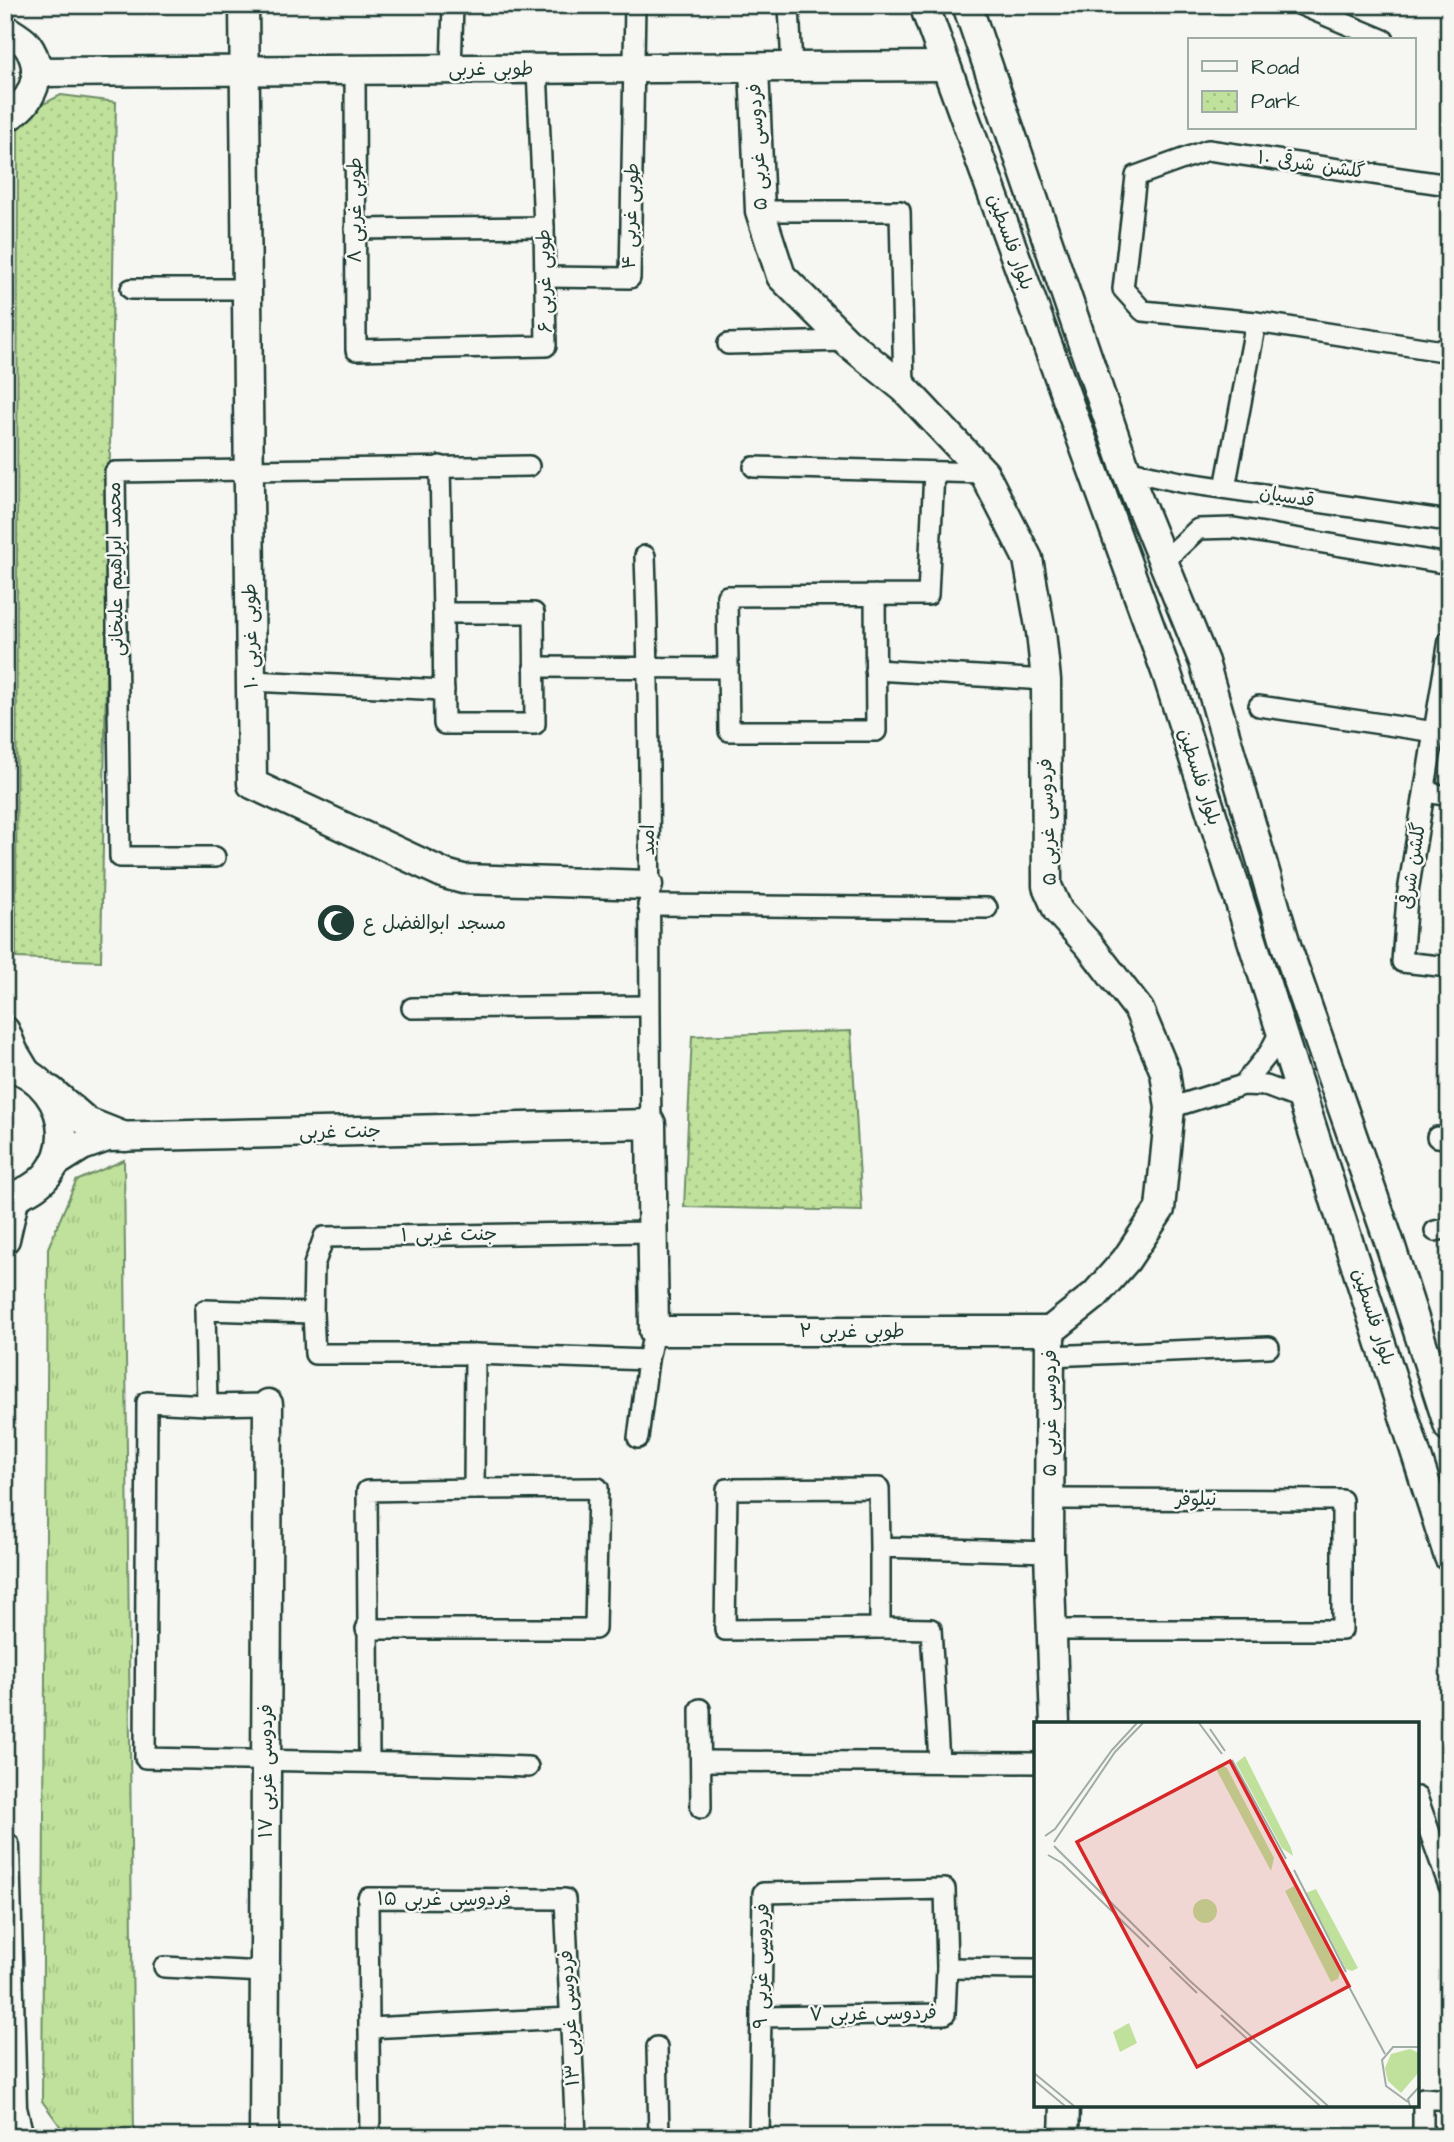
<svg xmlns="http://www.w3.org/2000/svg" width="1454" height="2142" viewBox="0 0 1454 2142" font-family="'Architects Daughter','Playpen Sans Arabic',sans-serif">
<defs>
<pattern id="grass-tufts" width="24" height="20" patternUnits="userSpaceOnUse" patternTransform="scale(1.75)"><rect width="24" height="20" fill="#bfe19b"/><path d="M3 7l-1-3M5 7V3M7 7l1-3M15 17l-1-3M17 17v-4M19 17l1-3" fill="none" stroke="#a4c286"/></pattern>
<pattern id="park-dots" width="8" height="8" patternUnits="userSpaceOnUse" patternTransform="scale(1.75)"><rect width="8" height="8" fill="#bfe19b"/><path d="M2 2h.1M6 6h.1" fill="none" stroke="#a4c286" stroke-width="1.8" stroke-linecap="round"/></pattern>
</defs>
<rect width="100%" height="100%" fill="#f6f6f2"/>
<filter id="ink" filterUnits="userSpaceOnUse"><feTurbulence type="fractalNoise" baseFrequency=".0143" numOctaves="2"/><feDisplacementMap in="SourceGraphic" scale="14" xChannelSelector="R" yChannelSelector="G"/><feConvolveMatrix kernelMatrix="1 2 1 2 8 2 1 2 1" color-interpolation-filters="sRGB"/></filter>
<g filter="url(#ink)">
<!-- grass -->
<polygon fill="url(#grass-tufts)" stroke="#6f8f68" stroke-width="2" points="124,1160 134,2137 68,2137 42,2101 48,1248 76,1181"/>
<!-- park -->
<g fill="url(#park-dots)" stroke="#6f8f68" stroke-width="2">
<polygon points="61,95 116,102 101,961 16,958 18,128 29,111"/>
<polygon points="851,1031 862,1211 684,1207 692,1036"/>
</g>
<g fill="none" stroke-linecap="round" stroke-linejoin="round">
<!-- street casing -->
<g stroke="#1f3d34" stroke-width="24">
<g id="street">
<polyline points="789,5 792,68"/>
<polyline points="1301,5 1384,40"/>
<polyline points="355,70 356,350 546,346 544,227 537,69"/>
<polyline points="451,70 453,5"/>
<polyline points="1449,185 1208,150 1136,176 1123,289 1143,311 1256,322 1449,352"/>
<polyline points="760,211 900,211 904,388"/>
<polyline points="355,229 544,227"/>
<polyline points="545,277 630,278 635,5"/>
<polyline points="131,289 247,289"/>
<polyline points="728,344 846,341"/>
<polyline points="440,466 443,613"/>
<polyline points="754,467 984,473"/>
<polyline points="1126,470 1180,482 1449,521"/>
<polyline points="1225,488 1256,322"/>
<path d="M 645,556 C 652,745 648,935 651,1124"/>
<polyline points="1163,562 1198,529 1234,528 1449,564"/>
<polyline points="875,595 876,731 729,731 727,596 928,595 934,472"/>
<polygon points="443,613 534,613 535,724 444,724"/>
<polyline points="1449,640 1407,898 1402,962 1449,967"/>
<polyline points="534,667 728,668"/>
<polyline points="875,670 1046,680"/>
<polyline points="251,681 444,690"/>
<polyline points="1259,706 1435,732"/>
<polyline points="1425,792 1449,796"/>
<polyline points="215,857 120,857 115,472 529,466"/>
<polyline points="648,905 987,908"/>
<polyline points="412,1008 649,1006"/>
<polyline points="1243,1085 1269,1053 1280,1032"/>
<polyline points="1170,1108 1243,1085 1266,1086 1303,1100"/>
<polyline points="1437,1137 1449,1139"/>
<polyline points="1435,1231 1449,1228"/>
<polyline points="651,1232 324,1237 314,1265 313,1313 315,1354 475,1354 648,1360 654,1331"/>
<polyline points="1049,1356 1269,1347"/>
<polyline points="268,1404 207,1405 205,1310 313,1313"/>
<path d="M 207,1405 L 147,1402 L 145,1758 C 273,1761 400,1762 528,1767"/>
<polyline points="638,1438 648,1360"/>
<polyline points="1051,1499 1342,1500 1342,1630 1054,1630"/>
<polyline points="880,1547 879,1488 727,1489 725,1630 880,1628 880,1547 1049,1552"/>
<polyline points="880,1628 931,1629 939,1762"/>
<polyline points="366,1629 595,1629 598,1488 474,1489 475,1354"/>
<polyline points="700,1709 701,1808"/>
<polyline points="369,1761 367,1491 474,1489"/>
<polyline points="701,1761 1036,1763"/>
<polyline points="1417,1797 1449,1886"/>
<polyline points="164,1967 265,1972"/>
<polyline points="947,1968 1036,1969"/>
<polyline points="570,2018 369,2028 368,1898 565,1899 576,2137"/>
<polyline points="369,2028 370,2137"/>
<polyline points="657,2047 659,2137"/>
<path d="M 759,2137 C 760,2055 762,1974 763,1893 L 945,1889 L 947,1968 L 945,2014 L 761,2017"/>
<polyline points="1423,2137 1423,2098 1449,2100"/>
</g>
</g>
<!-- secondary casing -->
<g stroke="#1f3d34" stroke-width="33">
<g id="secondary">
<polyline points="244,5 252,784 445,874 463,879 648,885"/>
<polyline points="924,5 1167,674 1449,1557"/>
<polyline points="967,5 1126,470 1204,662 1287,948 1391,1247 1449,1427"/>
<path d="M 5,29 C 12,34 21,38 27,45 C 47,72 32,104 5,118"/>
<polyline points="754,68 760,211 781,276 846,341 904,388 984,473 1028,559 1041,632 1046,680 1047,886 1058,911 1089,945 1139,1010 1165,1072 1170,1108 1160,1209 1126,1260 1095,1295 1050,1331 1049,1552 1055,1724"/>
<polyline points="36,72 946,66"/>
<polyline points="5,1031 13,1051 25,1071"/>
<path d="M 5,1064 C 81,1086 81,1184 5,1198"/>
<polyline points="51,1091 87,1122 125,1137"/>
<polyline points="55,1163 82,1146 107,1137 651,1124 654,1331 1050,1331"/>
<polyline points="5,1239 15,1196"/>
<polyline points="5,1847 12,2108 19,2137"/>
<polyline points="264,2137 268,1404"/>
<polyline points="1064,2137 1065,2105"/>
</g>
</g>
<!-- street -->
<use href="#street" stroke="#f6f6f2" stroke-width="19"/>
<!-- secondary -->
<use href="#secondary" stroke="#f6f6f2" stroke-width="28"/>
</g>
</g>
<!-- icons -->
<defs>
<g id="mosque-disc" transform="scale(2.0125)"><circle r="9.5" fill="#1f3d34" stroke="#f6f6f2"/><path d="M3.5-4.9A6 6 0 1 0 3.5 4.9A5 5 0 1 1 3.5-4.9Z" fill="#fff"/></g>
</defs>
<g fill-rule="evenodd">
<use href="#mosque-disc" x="336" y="923"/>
</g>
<g text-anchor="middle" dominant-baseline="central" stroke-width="5" stroke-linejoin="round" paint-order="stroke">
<!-- street labels -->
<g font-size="19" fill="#1f3d34" stroke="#f6f6f2">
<text x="491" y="69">طوبی غربی</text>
<text transform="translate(758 147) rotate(-93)">فردوسی غربی ۵</text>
<text transform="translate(1311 165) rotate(8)">گلشن شرقی ۱۰</text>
<text transform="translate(355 210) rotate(-90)">طوبی غربی ۸</text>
<text transform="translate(631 216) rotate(-88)">طوبی غربی ۴</text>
<text transform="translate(1010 242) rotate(70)">بلوار فلسطین</text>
<text transform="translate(545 281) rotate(-91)">طوبی غربی ۶</text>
<text transform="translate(1287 497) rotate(9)">قدسیان</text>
<text transform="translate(116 569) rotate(-91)">محمد ابراهیم علیخانی</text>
<text transform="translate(251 636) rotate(-91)">طوبی غربی ۱۰</text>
<text transform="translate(1199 777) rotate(72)">بلوار فلسطین</text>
<text transform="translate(1048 822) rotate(-92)">فردوسی غربی ۵</text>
<text transform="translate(648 840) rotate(-90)">امید</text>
<text transform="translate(1413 866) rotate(-81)">گلشن شرقی</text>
<text transform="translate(340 1132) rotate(-1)">جنت غربی</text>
<text transform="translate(449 1235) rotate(-1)">جنت غربی ۱</text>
<text transform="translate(1373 1317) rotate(72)">بلوار فلسطین</text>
<text x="852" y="1331">طوبی غربی ۲</text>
<text transform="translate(1050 1413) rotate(-90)">فردوسی غربی ۵</text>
<text x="1196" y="1499">نیلوفر</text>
<text transform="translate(266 1771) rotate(-90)">فردوسی غربی ۱۷</text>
<text x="444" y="1899">فردوسی غربی ۱۵</text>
<text transform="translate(762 1966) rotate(-89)">فردوسی غربی ۹</text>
<text transform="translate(873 2014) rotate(-1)">فردوسی غربی ۷</text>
<text transform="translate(570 2018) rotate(-93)">فردوسی غربی ۱۳</text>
</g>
<!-- poi labels -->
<g font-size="19" fill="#1f3d34" stroke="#f6f6f2" text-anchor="start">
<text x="363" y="923">مسجد ابوالفضل ع</text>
</g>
</g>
<!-- overview -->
<g transform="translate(1034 1722)">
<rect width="385" height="385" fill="#f6f6f2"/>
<path d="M 188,43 L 193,46 L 240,136 L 237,149 L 182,47 ZM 376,327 L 385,331 L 385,350 L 367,371 L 354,359 L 351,346 L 357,332 Z" fill="#bfe19b"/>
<path d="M 211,34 L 257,126 L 259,134 L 248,126 L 202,41 Z" fill="#bfe19b"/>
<path d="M 260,164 L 306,251 L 304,257 L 297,260 L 251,169 ZM 282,167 L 324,246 L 318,249 L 312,247 L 272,171 ZM159 189a12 12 0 1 1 24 0a12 12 0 1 1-24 0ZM 95,301 L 103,321 L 86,330 L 79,310 Z" fill="#bfe19b"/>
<path fill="none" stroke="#a0aca6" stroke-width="2" d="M 165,1 L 188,32M 176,7 L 191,29M 198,38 L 252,137M 11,114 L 21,107 L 78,28 L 103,1M 20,120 L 81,30 L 109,1M 20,124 L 155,258 L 294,384M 14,133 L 28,141 L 115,225M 260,148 L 312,250M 136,245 L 163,271M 313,261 L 351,332M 187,293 L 286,384M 0,351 L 40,384M 0,358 L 31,384M 374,380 L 352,364 L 348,338 L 359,325 L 385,325M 376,384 L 374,377 L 385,365"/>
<path fill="#d62828" fill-opacity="0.15" stroke="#d62828" stroke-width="3.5" d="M 196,39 L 315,264 L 163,345 L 43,120 Z"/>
<rect width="385" height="385" fill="none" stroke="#1f3d34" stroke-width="3.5"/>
</g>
<!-- margin -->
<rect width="1454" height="2142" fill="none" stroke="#f6f6f2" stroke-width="28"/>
<rect x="14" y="14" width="1426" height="2114" fill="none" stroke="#1f3d34" stroke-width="2.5" filter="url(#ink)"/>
<!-- legend -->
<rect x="1188" y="38" width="228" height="91" fill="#f6f6f2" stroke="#a0aca6" stroke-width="2"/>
<rect x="1202" y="61" width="35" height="10" fill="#f6f6f2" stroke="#a0aca6" stroke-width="2"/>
<text x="1251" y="74" font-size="21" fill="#1f3d34">Road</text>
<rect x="1202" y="91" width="35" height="21" fill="url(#park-dots)" stroke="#a0aca6" stroke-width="2"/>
<text x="1251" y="108" font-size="21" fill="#1f3d34">Park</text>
</svg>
